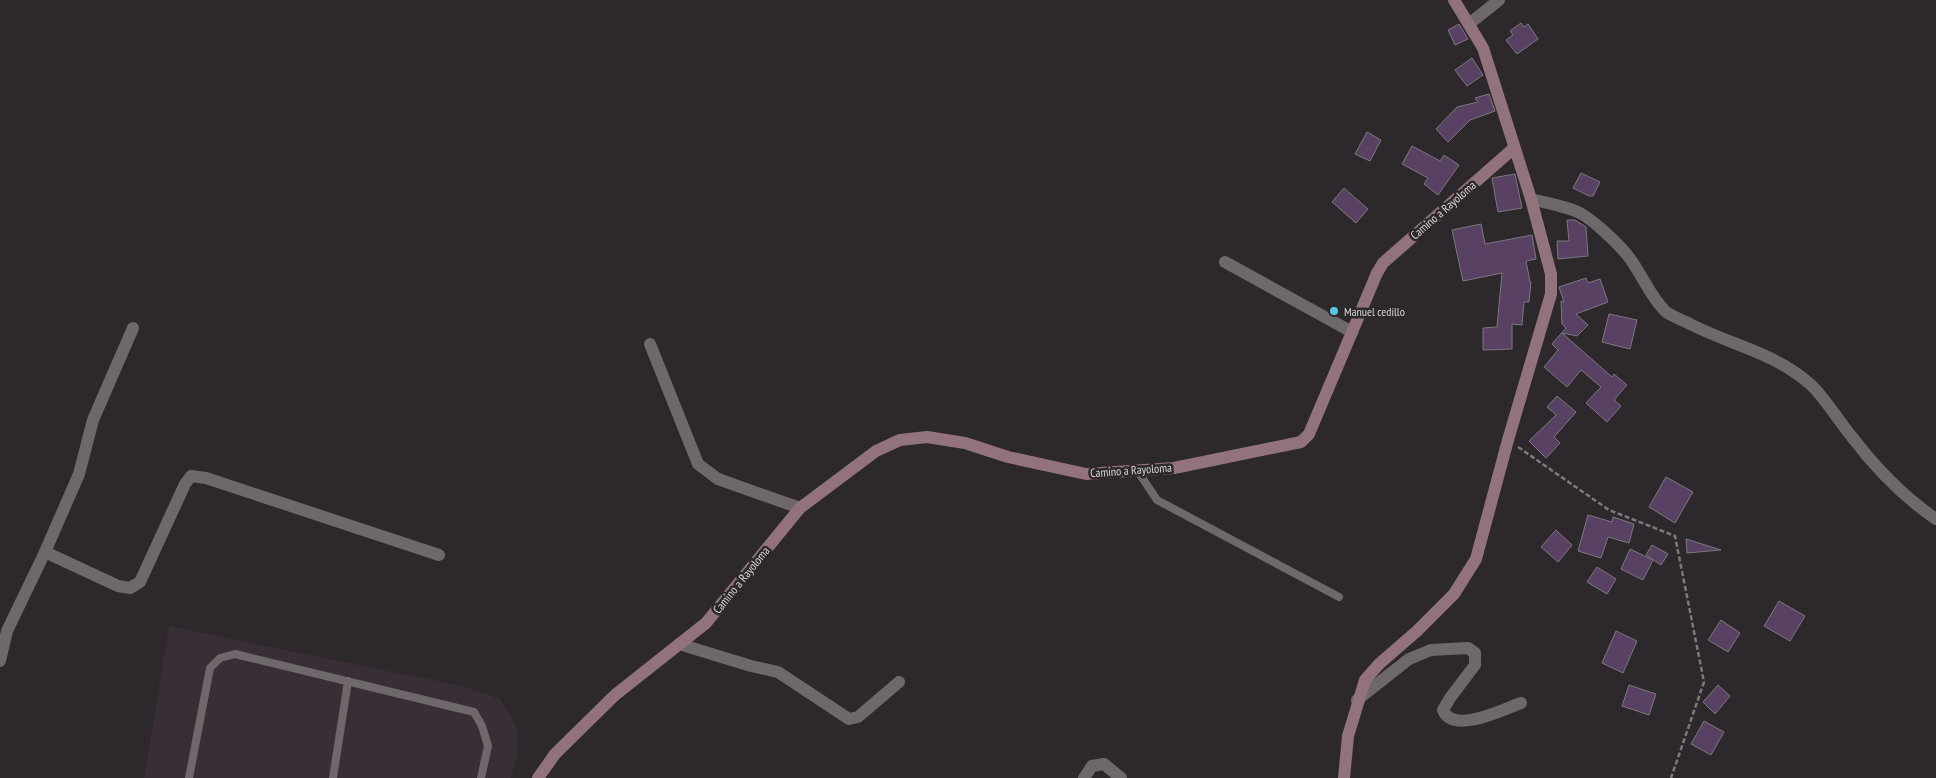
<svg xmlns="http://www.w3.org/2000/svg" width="1936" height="778" viewBox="0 0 1936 778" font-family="'PT Sans Narrow',sans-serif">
<rect width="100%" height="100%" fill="#2d282b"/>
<!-- built -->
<polygon fill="#392e35" points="169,626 466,687 500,699 510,714 518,733 517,755 511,778 144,778"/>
<!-- building -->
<g fill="#584162" stroke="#7c787e">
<polygon points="1521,23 1524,27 1528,24 1538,39 1517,54 1506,40 1513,35 1510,31"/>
<polygon points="1459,24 1468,39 1455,45 1448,30"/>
<polygon points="1472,58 1483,75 1467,86 1455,70"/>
<polygon points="1489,94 1495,111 1470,120 1448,142 1436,129 1457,107 1478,102 1475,98"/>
<polygon points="1367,132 1381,140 1370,161 1355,154"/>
<polygon points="1412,146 1440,161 1444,155 1459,165 1438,195 1424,184 1428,178 1402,164"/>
<polygon points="1581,173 1600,182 1593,196 1589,196 1573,188"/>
<polygon points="1515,174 1522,208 1498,212 1492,178"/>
<polygon points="1344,188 1368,209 1356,223 1332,202"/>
<polygon points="1567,220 1575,220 1586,227 1588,256 1558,259 1557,241 1569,241"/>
<polygon points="1481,224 1485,244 1532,235 1536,259 1526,261 1530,282 1531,282 1529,302 1524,302 1522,325 1512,324 1512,349 1483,350 1483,328 1497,327 1502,273 1463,281 1452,230"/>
<polygon points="1586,278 1588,283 1600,279 1608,302 1576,314 1588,325 1577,336 1562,333 1612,377 1614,374 1627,385 1614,400 1621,406 1607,422 1586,403 1601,387 1581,370 1567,387 1544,367 1558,350 1552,344 1566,328 1562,324 1561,301 1564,302 1559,287"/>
<polygon points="1609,314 1637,320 1630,349 1602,342"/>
<polygon points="1557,396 1576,412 1554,437 1560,443 1546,458 1529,441 1556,415 1547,407"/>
<polygon points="1666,477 1693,492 1675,523 1649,507"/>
<polygon points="1588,515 1612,522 1613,517 1634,524 1629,543 1608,537 1601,558 1578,551"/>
<polygon points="1556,530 1572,545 1558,562 1541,547"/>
<polygon points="1686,539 1721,550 1687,553"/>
<polygon points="1652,545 1668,554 1661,565 1646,555"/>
<polygon points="1630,549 1653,560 1643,580 1621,569"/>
<polygon points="1597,567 1616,579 1607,594 1587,582"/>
<polygon points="1779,601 1805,616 1790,641 1764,626"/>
<polygon points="1721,620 1740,633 1728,652 1708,640"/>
<polygon points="1616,631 1637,641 1623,673 1602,663"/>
<polygon points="1629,685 1656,694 1649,715 1622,706"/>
<polygon points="1718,685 1730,696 1715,714 1703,702"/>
<polygon points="1704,721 1724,732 1711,755 1691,744"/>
</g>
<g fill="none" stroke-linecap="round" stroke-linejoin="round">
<!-- path -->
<polyline stroke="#7d797b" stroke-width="2.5" stroke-dasharray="5 2.5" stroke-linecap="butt" points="1518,447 1609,510 1675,536 1704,682 1671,778"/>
<!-- lane -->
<g stroke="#6e676b" stroke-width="8">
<polyline points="1137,470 1157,500 1339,597"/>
<polyline points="189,778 210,668 220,658 235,654 474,712 482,726 488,746 481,778"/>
<polyline points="333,778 348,681"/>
</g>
<!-- street -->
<g stroke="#6e676b" stroke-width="12">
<polyline points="1469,24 1499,0"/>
<path d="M 1531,199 C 1546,203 1564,206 1578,212 C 1594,220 1621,246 1631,260 C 1643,277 1650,296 1665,311 C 1672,317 1684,320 1692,325 C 1734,346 1773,352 1810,384 C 1823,395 1840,423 1852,437 C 1875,467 1905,498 1936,519"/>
<polyline points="1225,262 1352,332"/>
<polyline points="650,344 698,464 718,479 800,508"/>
<polyline points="45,552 118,586 130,588 140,582 185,484 191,476 206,478 439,555"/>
<polyline points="679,644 751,666 778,672 849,719 858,717 899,682"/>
<polyline points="0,661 7,631 45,552 79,474 93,420 133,328"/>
<path d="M 1357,700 L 1409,659 L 1431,650 L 1468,648 L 1475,653 L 1475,665 L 1450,698 L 1443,710 C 1453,735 1504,709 1521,703"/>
<polyline points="1084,778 1092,766 1104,764 1121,778"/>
</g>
<!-- secondary -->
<g stroke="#92737d" stroke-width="12">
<polyline points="538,778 555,754 615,695 706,623 800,508 876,451 900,440 927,437 965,443 1008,457 1086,474 1174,468 1301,442 1309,434 1377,273 1383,263 1514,148"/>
<polyline points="1344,778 1348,736 1365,680 1379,664 1417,631 1454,594 1476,559 1508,440 1551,294 1551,274 1531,199 1483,48 1454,0"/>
</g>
</g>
<!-- markers -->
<circle fill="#5ac8e5" stroke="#2d282b" stroke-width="2" cx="1334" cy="311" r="5"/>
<g text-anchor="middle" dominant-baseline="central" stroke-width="5" stroke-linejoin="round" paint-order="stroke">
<!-- street labels -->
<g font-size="12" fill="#d9d5d7" stroke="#2d282b">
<text transform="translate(1443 210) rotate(-41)">Camino a Rayoloma</text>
<text transform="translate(1131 470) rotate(-4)">Camino a Rayoloma</text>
<text transform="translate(741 580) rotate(-51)">Camino a Rayoloma</text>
</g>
<!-- poi labels -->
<g font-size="12" fill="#d9d5d7" stroke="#2d282b" text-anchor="start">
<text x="1344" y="311">Manuel cedillo</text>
</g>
</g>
</svg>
